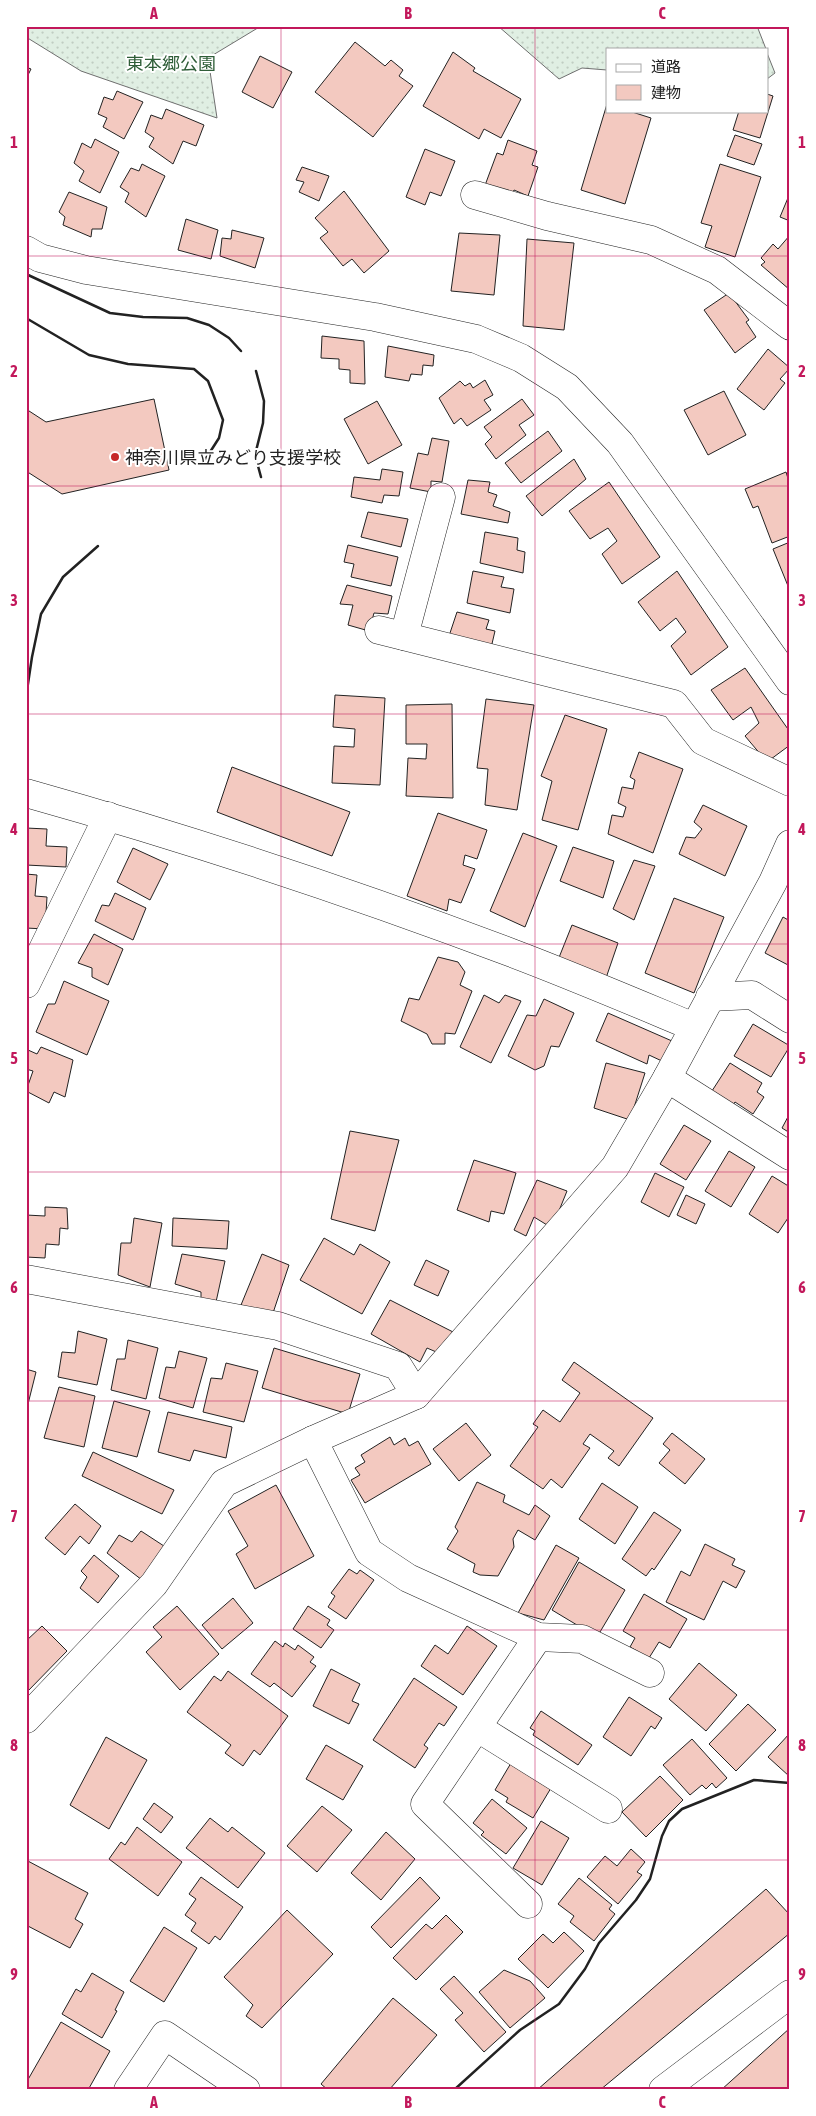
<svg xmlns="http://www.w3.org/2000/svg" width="816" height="2116" viewBox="0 0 816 2116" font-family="'Asap Condensed','Noto Sans JP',sans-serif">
<defs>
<pattern id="grass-dots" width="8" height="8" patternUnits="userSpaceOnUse" patternTransform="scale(1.25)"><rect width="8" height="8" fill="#e0efe3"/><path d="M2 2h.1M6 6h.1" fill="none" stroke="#c0cdc2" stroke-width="1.8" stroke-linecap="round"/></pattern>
</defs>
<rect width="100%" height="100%" fill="#fff"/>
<!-- grass -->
<g fill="url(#grass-dots)" stroke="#6f6f6f">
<polygon points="26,26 261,26 208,58 217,118 81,71 26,37"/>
<polygon points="498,26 757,26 766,49 607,49 607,70 582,68 559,79"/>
<polygon points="767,53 775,73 767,79"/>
</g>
<!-- building -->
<g fill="#f3c9c0" stroke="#222">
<polygon points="355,42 385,66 391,60 403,70 399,76 413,86 373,137 315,92"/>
<polygon points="453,52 475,68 473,71 521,99 501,138 484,129 479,139 423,106"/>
<polygon points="260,56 292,72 273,108 242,92"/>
<polygon points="26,67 31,69 26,79"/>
<polygon points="117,91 143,102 124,139 103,127 107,118 98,114 104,97 113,100"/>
<polygon points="767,94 773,96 760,138 733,130 739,111 767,111"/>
<polygon points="607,104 607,111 629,111 651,118 625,204 581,190"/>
<polygon points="166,109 204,125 196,146 183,141 173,164 149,147 154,138 145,132 151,115 162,119"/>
<polygon points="735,135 762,144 754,165 727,156"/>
<polygon points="95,139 119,152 100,193 79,181 84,171 74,163 82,143 91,148"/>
<polygon points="508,140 537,151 532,165 538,167 528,196 514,190 510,198 484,188 497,153 503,155"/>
<polygon points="425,149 455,161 441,196 430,192 425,205 406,197"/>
<polygon points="142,164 165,176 146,217 125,202 129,193 120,187 131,168 139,171"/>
<polygon points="720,164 761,177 735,257 705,247 712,226 701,223"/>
<polygon points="302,167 329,176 319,201 299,192 304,182 296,180"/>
<polygon points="344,191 389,251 364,273 352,259 343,266 320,238 328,232 315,218"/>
<polygon points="69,192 107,207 102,229 92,229 91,237 63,225 65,217 59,212"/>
<polygon points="790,193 790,221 780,217"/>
<polygon points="186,219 218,230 211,259 178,250"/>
<polygon points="232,230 264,238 255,268 220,256 222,238 231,239"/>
<polygon points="459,233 500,235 494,295 451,291"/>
<polygon points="790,235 790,290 761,265 765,262 761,258 773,244 778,249"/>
<polygon points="527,239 574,243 564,330 523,326"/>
<polygon points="729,293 749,320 746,322 756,337 735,353 704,310"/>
<polygon points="322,336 364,341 365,384 350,383 350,370 339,369 339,359 321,358"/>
<polygon points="388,346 434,355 433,366 423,365 422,375 411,374 409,381 385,377"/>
<polygon points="768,349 790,368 780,379 785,383 764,410 737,389"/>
<polygon points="485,380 493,395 484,400 491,410 467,426 461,418 454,424 439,398 460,381 465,386 470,383 473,388"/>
<polygon points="724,391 746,435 708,455 684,410"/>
<polygon points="154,399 169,470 62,494 26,471 26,409 46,422"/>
<polygon points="522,399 534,415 519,425 526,435 496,459 485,444 492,437 484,427"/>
<polygon points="377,401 402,445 368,464 344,419"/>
<polygon points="548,431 562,451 521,483 505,463"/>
<polygon points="432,438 449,441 442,482 431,481 431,492 410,488 418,453 428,455"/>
<polygon points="574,459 586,479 542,516 526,496"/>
<polygon points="382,469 403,472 399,496 384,495 382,503 351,497 354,477 380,480"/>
<polygon points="786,472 790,485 790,536 772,543 758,506 753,508 745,489"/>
<polygon points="468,480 490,482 488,492 497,495 493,506 510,512 508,523 461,514"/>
<polygon points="609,482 660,557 622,584 602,554 617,541 608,528 590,539 569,511"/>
<polygon points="368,512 408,519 401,547 361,537"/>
<polygon points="485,532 518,538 517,550 525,552 523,573 480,563"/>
<polygon points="790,542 790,585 788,586 773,549"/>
<polygon points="348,545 398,557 391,586 351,577 354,564 344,562"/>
<polygon points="473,571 504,577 501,587 514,589 510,613 467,603"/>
<polygon points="677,571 728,647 691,675 671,646 686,632 676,618 660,631 638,602"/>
<polygon points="347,585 392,596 388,614 374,613 369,631 348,625 353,605 340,604"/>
<polygon points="457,612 489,620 486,629 495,631 491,648 448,639"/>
<polygon points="745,668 790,732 790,745 767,762 745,736 759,723 751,707 733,720 711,690"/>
<polygon points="335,695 385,698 380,785 332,783 334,746 354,747 355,729 333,727"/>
<polygon points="486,699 534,705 517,810 485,805 488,769 477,768"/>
<polygon points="452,704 453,798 406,796 408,758 426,759 427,744 406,744 406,705"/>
<polygon points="565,715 607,729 578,830 542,820 552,781 541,776"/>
<polygon points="639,752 683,769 653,853 608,834 612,815 623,817 626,807 618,803 622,787 633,789 635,780 630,777"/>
<polygon points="232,767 350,812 332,856 217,812"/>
<polygon points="703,805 747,826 725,876 679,854 686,837 695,838 702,829 694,822"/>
<polygon points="438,813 487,830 477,859 465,855 463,865 475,869 461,903 449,899 447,911 407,896"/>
<polygon points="26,828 47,829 46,846 67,847 66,867 26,865"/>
<polygon points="523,833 557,846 525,927 490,911"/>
<polygon points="573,847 614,861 603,898 560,881"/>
<polygon points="133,848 168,864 150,900 117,882"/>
<polygon points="634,860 655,866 634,920 613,909"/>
<polygon points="26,874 37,875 35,896 47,897 45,929 26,928"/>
<polygon points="115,893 146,908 133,940 95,921 102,905 109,906"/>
<polygon points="674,898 724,917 694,993 645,973"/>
<polygon points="783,917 790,921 790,966 765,953"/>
<polygon points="572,925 618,943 606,978 558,960"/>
<polygon points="94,934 123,949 108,985 92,977 92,968 78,963"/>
<polygon points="438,957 458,962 465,972 460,985 472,991 455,1034 445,1033 445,1044 432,1044 427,1034 401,1021 409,998 419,1000"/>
<polygon points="64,981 109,1001 87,1055 36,1032 48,1004 55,1004"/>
<polygon points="484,995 499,1003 505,995 521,1001 491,1063 460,1047"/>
<polygon points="544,999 574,1013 559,1047 551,1046 544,1066 535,1070 508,1056 527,1015 536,1016"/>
<polygon points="608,1013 672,1041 664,1062 649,1055 647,1064 596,1041"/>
<polygon points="753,1024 790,1046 771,1077 734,1056"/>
<polygon points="41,1047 73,1060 65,1097 54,1092 49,1103 26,1091 33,1071 26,1069 26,1054 28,1050 37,1054"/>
<polygon points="606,1063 645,1073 630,1120 594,1108"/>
<polygon points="730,1063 762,1083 757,1092 764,1097 753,1114 735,1102 731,1108 710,1094"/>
<polygon points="790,1113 790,1133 782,1128"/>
<polygon points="684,1125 711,1141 686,1180 660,1164"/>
<polygon points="350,1131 399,1140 375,1231 331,1219"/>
<polygon points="729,1151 755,1167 731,1207 705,1191"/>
<polygon points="474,1160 516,1173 504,1214 491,1211 489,1222 457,1210"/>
<polygon points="655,1173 684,1187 669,1217 641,1202"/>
<polygon points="772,1176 790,1187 790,1215 778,1233 749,1214"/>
<polygon points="537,1180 567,1191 552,1228 534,1217 526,1236 514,1230"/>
<polygon points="686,1195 705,1204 696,1224 677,1215"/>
<polygon points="45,1207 67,1208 68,1229 60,1228 59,1245 46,1244 45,1258 26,1257 26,1215 45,1216"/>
<polygon points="134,1218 162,1223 150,1287 118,1275 121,1243 131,1243"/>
<polygon points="173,1218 229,1221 227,1249 172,1246"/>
<polygon points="324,1238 354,1255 360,1244 390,1262 362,1314 300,1280"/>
<polygon points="182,1254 225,1261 216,1302 201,1300 201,1292 175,1284"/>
<polygon points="262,1254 289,1265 272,1316 241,1305"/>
<polygon points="426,1260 449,1271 438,1296 414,1285"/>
<polygon points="390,1300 457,1334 441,1354 427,1348 420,1362 371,1334"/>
<polygon points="78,1331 107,1339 97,1385 58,1377 62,1352 75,1353"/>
<polygon points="128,1340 158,1348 146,1399 111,1390 117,1359 125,1359"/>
<polygon points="274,1348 360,1374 348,1414 262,1388"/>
<polygon points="179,1351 207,1358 193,1408 159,1398 166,1367 175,1368"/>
<polygon points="574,1362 653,1418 619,1466 608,1458 614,1451 590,1434 583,1444 590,1448 562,1488 551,1479 543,1489 510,1466 538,1427 533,1424 543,1410 560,1422 580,1393 562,1380"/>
<polygon points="226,1363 258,1371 244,1422 203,1412 211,1378 222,1379"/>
<polygon points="26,1369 36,1372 26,1412"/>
<polygon points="59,1387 95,1396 84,1447 44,1438"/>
<polygon points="114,1401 150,1411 137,1457 102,1448"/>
<polygon points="168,1412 232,1427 226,1458 194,1450 190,1461 158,1452"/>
<polygon points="466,1423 491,1455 459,1481 433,1449"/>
<polygon points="672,1433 705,1459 685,1484 659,1463 670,1450 663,1444"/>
<polygon points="390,1437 394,1445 405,1438 409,1446 418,1441 431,1464 365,1503 351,1480 360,1475 355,1468 365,1462 361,1455"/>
<polygon points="93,1452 174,1490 162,1514 82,1476"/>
<polygon points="477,1482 505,1495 503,1502 529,1515 535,1505 550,1516 535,1540 518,1530 513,1539 514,1547 498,1576 480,1575 473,1572 475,1564 447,1549 458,1531 455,1527"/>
<polygon points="602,1483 638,1507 615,1544 579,1519"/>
<polygon points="276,1485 314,1556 255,1589 236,1554 248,1546 228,1511"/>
<polygon points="75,1504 101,1526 89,1544 80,1536 65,1555 45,1538"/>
<polygon points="654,1512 681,1530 654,1570 652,1568 646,1576 622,1559"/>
<polygon points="141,1531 167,1548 142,1580 107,1553 119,1535 132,1542"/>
<polygon points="705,1544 735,1559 732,1565 745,1571 736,1588 723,1581 704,1620 666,1602 681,1571 690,1576"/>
<polygon points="556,1545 579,1558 544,1620 518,1613"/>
<polygon points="94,1555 119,1576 98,1603 80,1588 87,1577 81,1571"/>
<polygon points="579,1562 625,1590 597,1637 552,1610"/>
<polygon points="349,1569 357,1574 360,1570 374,1580 346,1619 328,1607 335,1596 331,1593"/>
<polygon points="644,1594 687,1619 670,1648 659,1642 649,1658 630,1647 635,1638 623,1631"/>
<polygon points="233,1598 253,1623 222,1649 202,1625"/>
<polygon points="177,1606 219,1654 180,1690 146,1652 162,1637 153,1627"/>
<polygon points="308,1606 330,1620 327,1625 334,1630 321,1648 293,1629"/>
<polygon points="42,1626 67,1651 26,1693 26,1641"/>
<polygon points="467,1626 497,1646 463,1695 421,1666 435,1645 448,1654"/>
<polygon points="275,1641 283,1647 285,1643 295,1650 298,1645 314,1657 310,1662 316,1666 292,1697 274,1683 270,1687 251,1674"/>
<polygon points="699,1663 737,1695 706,1731 669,1699"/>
<polygon points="331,1669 360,1684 352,1701 359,1704 349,1724 313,1706"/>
<polygon points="228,1671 288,1716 260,1755 254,1750 243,1766 225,1753 231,1745 187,1712 214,1676 221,1681"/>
<polygon points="414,1678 457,1707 444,1726 439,1723 424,1745 428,1748 415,1768 373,1740"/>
<polygon points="629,1697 662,1718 655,1729 651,1726 631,1756 603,1737"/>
<polygon points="748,1704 776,1730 736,1771 709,1744"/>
<polygon points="541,1711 592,1745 578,1765 533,1735 535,1731 530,1728"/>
<polygon points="790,1733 790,1775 789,1776 768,1757"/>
<polygon points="106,1737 147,1760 109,1829 70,1805"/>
<polygon points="692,1739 727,1778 716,1788 712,1783 706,1789 702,1785 690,1795 663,1765"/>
<polygon points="326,1745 363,1766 343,1800 306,1779"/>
<polygon points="511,1763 551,1788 533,1818 506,1802 508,1798 495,1790"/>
<polygon points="660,1776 683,1800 646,1837 622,1812"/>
<polygon points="492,1799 527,1828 506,1854 481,1835 484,1832 473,1823"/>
<polygon points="154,1803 173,1817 161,1833 143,1819"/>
<polygon points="322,1806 352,1830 317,1872 287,1846"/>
<polygon points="210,1818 228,1832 232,1827 265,1853 238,1888 186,1848"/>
<polygon points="541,1821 569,1838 542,1885 513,1868"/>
<polygon points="137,1827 182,1862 158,1896 109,1859 121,1842 125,1845"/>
<polygon points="386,1832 415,1859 381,1900 351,1873"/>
<polygon points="631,1849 645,1862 637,1872 642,1875 618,1904 587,1877 605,1856 617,1866"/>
<polygon points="26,1860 88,1893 75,1919 83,1924 70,1948 26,1925"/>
<polygon points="201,1877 243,1907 220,1940 215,1936 209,1944 191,1931 196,1923 185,1915 196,1899 189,1894"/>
<polygon points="420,1877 440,1898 391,1948 371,1927"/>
<polygon points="579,1878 612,1905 609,1909 615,1914 594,1941 570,1922 574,1916 558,1904"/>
<polygon points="766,1889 790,1915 790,1933 600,2090 537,2090"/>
<polygon points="287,1910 333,1954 262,2028 246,2016 253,2005 224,1977"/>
<polygon points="446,1915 463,1932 416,1980 393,1958 426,1924 432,1929"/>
<polygon points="164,1927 197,1948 164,2002 130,1981"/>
<polygon points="564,1932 584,1951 548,1988 518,1959 543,1934 553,1943"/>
<polygon points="504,1970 530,1981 545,1998 510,2028 479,1992"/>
<polygon points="92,1973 124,1992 115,2010 117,2011 102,2038 62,2014 76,1989 81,1992"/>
<polygon points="454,1976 506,2032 484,2052 455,2020 463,2013 440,1989"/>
<polygon points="393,1998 437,2035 389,2090 328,2090 321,2084"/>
<polygon points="61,2022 110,2051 88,2090 27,2090 26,2083"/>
<polygon points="790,2028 790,2090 721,2090"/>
</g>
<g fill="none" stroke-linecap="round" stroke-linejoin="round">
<!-- minor casing -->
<g stroke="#222" stroke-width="29">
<g id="minor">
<polyline points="475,195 547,216 651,240 717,270 790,326"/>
<polyline points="26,250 40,258 86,270 375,317 476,339 521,358 567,387 620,443 790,681"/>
<polyline points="379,630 674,704 703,741 790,782"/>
<polyline points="404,636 441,497"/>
<path d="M 26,793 C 190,839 353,893 512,953 C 573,976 634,1002 694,1027"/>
<polyline points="26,984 108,816"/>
<polyline points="710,997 752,995 790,1019"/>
<polyline points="667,1078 790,1156"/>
<polyline points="26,1279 278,1326 398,1366 416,1395"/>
<polyline points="313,1440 369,1552 408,1578 538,1637 582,1639 650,1673"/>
<polyline points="26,1719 154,1584 224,1483 313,1440 416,1395 615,1167 667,1078 773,882 790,844"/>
<polyline points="478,1728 608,1809"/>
<polyline points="528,1904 425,1804 538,1637"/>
<polyline points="128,2090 165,2035 246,2090"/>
<polyline points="663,2090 790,1994"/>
</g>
</g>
<!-- minor -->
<use href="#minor" stroke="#fff" stroke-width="28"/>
<!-- wall -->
<g stroke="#222" stroke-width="2.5">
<polyline points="26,274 110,313 143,317 187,318 209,325 229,338 241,351"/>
<polyline points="26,318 89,355 128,364 194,369 208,381 223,420 219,438 203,463"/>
<polyline points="256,371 264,401 263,423 255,455 261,477"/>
<polyline points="26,697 32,657 41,614 63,577 98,546"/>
<polyline points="454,2090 520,2030 559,2004 585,1969 599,1943 636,1900 650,1879 662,1836 669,1821 682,1809 754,1780 790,1783"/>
</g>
</g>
<!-- grid -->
<path fill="none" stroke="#c2185b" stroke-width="1" stroke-opacity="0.55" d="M 281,26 L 281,2090M 535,26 L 535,2090M 26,256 L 790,256M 26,486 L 790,486M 26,714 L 790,714M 26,944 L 790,944M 26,1172 L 790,1172M 26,1401 L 790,1401M 26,1630 L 790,1630M 26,1860 L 790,1860"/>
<!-- markers -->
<circle fill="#c62828" stroke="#fff" stroke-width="2" cx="115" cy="457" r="5"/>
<g text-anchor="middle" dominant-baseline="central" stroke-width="4" stroke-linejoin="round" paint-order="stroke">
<!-- park labels -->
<g font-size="18" fill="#2f5e38" stroke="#fff">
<text x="171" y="63">東本郷公園</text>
</g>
<!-- poi labels -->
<g font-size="18" fill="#222" stroke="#fff" text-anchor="start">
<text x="125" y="457">神奈川県立みどり支援学校</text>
</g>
</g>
<!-- border -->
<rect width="816" height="2116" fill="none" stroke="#ffffff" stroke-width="55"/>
<!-- legend -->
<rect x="606" y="48" width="162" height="65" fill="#ffffff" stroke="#a7a7a7"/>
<rect x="616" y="64" width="25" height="8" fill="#ffffff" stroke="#a7a7a7"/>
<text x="651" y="72" font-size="15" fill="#222222">道路</text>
<rect x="616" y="85" width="25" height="15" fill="#f3c9c0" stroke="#a7a7a7"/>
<text x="651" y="98" font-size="15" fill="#222222">建物</text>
<rect x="28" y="28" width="760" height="2060" fill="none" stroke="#c2185b" stroke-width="2"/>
<g font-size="16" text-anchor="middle" font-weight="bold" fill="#c2185b">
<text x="154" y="19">A</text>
<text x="408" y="19">B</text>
<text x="662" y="19">C</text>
<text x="14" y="148">1</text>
<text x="802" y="148">1</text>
<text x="14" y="377">2</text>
<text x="802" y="377">2</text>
<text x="14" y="606">3</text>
<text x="802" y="606">3</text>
<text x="14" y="835">4</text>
<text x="802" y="835">4</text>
<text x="14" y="1064">5</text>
<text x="802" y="1064">5</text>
<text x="14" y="1293">6</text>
<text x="802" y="1293">6</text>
<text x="14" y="1522">7</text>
<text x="802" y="1522">7</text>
<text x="14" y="1751">8</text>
<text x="802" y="1751">8</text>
<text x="14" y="1980">9</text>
<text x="802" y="1980">9</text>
<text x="154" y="2108">A</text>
<text x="408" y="2108">B</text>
<text x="662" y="2108">C</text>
</g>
</svg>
